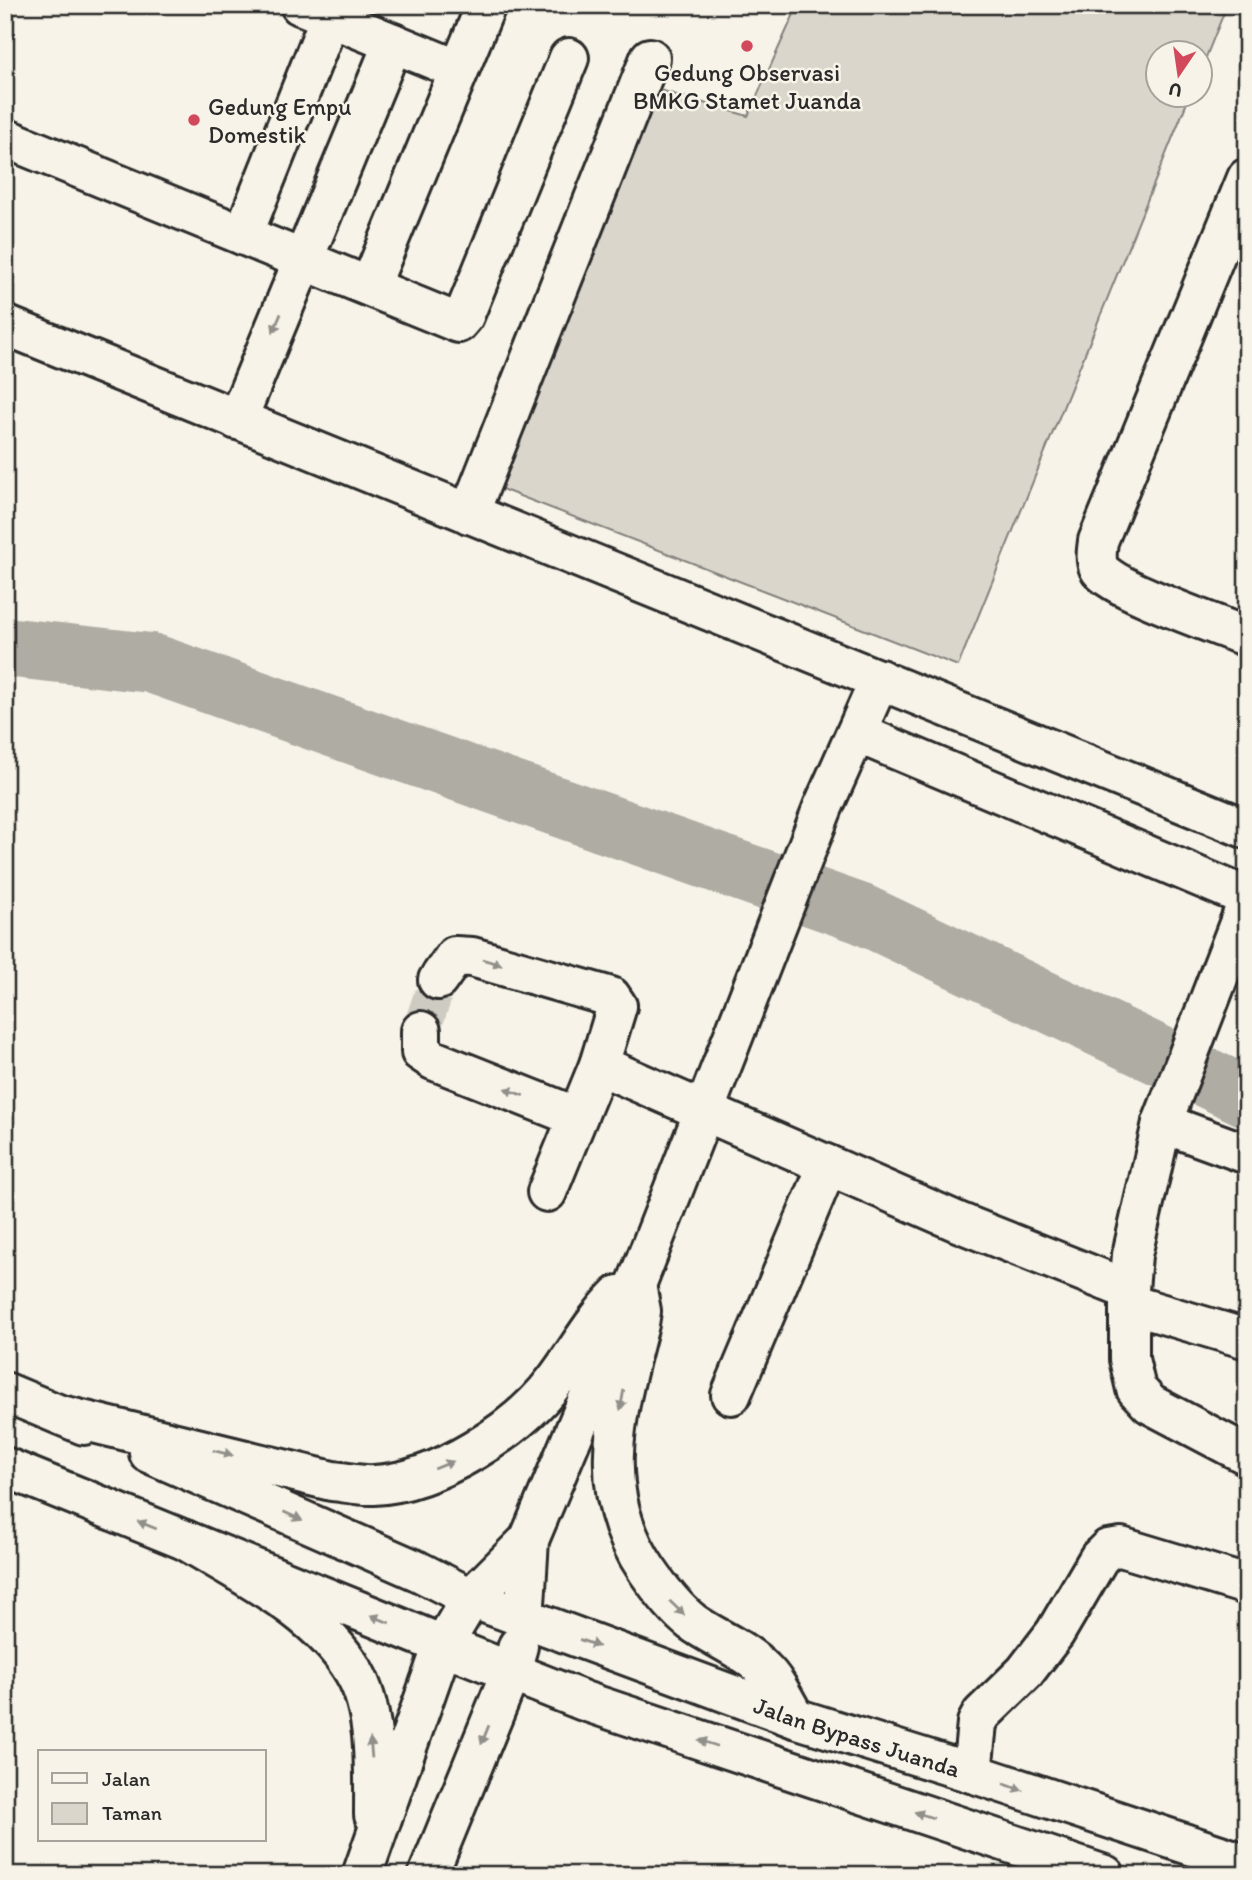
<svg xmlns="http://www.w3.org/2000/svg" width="1252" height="1880" viewBox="0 0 1252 1880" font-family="Itim,sans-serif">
<rect width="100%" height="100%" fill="#f7f3e8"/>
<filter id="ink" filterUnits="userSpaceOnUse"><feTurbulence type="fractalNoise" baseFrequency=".0143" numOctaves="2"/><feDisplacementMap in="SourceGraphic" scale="14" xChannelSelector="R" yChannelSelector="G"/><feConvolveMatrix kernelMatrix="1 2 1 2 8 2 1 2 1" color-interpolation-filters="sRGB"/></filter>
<g filter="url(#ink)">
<!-- green -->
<polygon fill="#dad6cc" stroke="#82807c" stroke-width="2" points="798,5 1227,5 1200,72 1200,52 1158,52 1158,94 1190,95 958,666 494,486 656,89 748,116"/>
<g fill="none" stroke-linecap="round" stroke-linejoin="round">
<!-- river -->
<polyline stroke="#afaca4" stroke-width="60" points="5,647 151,663 862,914 1247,1097"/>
<!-- minor-tunnel -->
<polyline stroke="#cecbc2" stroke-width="38" stroke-dasharray="38 19" stroke-linecap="butt" points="421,1031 438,980"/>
<!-- minor casing -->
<g stroke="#2b2b2b" stroke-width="44">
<g id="minor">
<polyline points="300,5 459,70"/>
<polyline points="5,138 458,323 464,316 569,58"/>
<path d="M 1247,178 L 1098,541 C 1097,550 1095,559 1099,568 C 1108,588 1221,626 1247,637"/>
<polyline points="243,235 335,5"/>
<polyline points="370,286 486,5"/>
<polyline points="5,325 1247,829"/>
<polyline points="237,420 393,43"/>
<polyline points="469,514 650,58"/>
<polyline points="857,733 1247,897"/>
<polyline points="1247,903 1162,1123 1132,1255 1129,1290 1129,1359 1136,1389 1150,1404 1247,1455"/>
<polyline points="438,980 455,956 472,957 611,997 617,1006 599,1065 547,1192"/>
<polyline points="421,1031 421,1052 433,1060 577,1117"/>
<polyline points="599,1065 958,1222 1129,1290"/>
<polyline points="1162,1123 1247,1154"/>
<polyline points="1129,1304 1247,1339"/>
<polyline points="5,1392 84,1425"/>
<polyline points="731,1395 828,1165"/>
<path d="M 61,1415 L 332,1481 C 345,1482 360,1486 374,1485 C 437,1482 518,1430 555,1381 C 577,1352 593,1321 619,1295"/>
<polyline points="149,1453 418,1571 471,1598 529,1540"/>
<polyline points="5,1467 443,1645"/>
<polyline points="524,1620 529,1540 636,1285 823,807 880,679"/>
<polyline points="972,1773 977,1723 982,1714 1025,1672 1055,1633 1099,1558 1108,1549 1121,1547 1247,1585"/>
</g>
</g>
<!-- major casing -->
<g stroke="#2b2b2b" stroke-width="44">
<g id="major">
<path d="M 636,1285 L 641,1311 L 639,1324 C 617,1411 592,1489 647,1570 C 660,1589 674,1608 692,1622 C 714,1638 744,1649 763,1669 C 777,1682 785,1702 795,1718"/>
<path d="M 185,1540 C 244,1576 318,1611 354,1672 C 377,1711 374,1770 374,1815"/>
<polyline points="443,1645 584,1701 1105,1875"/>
<path id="s1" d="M 362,1875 L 443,1645 L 471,1598 L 795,1718 L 972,1773 L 1247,1864"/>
<polyline points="428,1875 511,1672 518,1646"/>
</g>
</g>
<!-- minor -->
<use href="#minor" stroke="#f7f3e8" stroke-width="38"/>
<!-- major -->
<use href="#major" stroke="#f7f3e8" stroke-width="38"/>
</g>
<!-- one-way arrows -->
<defs><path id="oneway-solid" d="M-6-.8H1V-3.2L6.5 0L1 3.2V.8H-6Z" transform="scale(1.75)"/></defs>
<g fill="#918f8a">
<use href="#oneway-solid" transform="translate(277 323) rotate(113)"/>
<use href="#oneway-solid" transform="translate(492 962) rotate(16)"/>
<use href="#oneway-solid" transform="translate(514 1092) rotate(-159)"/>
<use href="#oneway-solid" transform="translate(622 1400) rotate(100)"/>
<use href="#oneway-solid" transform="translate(223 1453) rotate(14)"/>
<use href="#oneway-solid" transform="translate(444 1465) rotate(-22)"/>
<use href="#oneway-solid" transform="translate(293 1516) rotate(24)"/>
<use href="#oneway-solid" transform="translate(147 1525) rotate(-158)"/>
<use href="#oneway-solid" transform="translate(677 1608) rotate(44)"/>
<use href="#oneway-solid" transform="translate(380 1619) rotate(-158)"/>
<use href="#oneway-solid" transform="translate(589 1643) rotate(20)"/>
<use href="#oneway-solid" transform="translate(485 1735) rotate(112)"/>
<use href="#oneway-solid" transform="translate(708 1743) rotate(-162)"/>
<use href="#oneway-solid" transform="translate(371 1748) rotate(-95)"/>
<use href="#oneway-solid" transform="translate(1013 1787) rotate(19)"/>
<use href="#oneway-solid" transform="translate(924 1815) rotate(-162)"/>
</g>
</g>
<!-- markers -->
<g fill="#d1495b" stroke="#f7f3e8" stroke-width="2.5">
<circle cx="747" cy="46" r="7"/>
<circle cx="194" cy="120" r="7"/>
</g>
<g text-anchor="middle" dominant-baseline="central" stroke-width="5" stroke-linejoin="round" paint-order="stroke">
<!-- poi labels -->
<g font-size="24" fill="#2b2b2b" stroke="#f7f3e8">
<text x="747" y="72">Gedung Observasi<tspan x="747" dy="28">BMKG Stamet Juanda</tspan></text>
<text x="208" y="106" text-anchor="start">Gedung Empu<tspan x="208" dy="28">Domestik</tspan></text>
</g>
<!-- street labels -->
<g font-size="24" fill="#2b2b2b" stroke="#f7f3e8">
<text stroke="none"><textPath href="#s1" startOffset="709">Jalan Bypass Juanda</textPath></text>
</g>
</g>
<!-- margin -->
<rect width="1252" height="1880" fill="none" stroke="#f7f3e8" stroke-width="28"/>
<rect x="14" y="14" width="1224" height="1852" fill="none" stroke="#2b2b2b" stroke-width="2.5" filter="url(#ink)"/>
<!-- legend -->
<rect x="38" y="1750" width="228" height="91" fill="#f7f3e8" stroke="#a5a39c" stroke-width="2"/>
<rect x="52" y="1773" width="35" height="10" fill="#f7f3e8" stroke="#a5a39c" stroke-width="2"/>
<text x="102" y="1786" font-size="21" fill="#2b2b2b">Jalan</text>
<rect x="52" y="1803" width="35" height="21" fill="#dad6cc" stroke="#a5a39c" stroke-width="2"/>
<text x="102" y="1820" font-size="21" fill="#2b2b2b">Taman</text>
<!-- north arrow -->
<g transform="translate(1179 74) rotate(193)"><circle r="33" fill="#f7f3e8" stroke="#a5a39c" stroke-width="2"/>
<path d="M0-5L12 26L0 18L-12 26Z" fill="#d1495b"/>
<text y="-10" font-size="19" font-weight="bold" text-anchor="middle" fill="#2b2b2b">U</text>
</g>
</svg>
